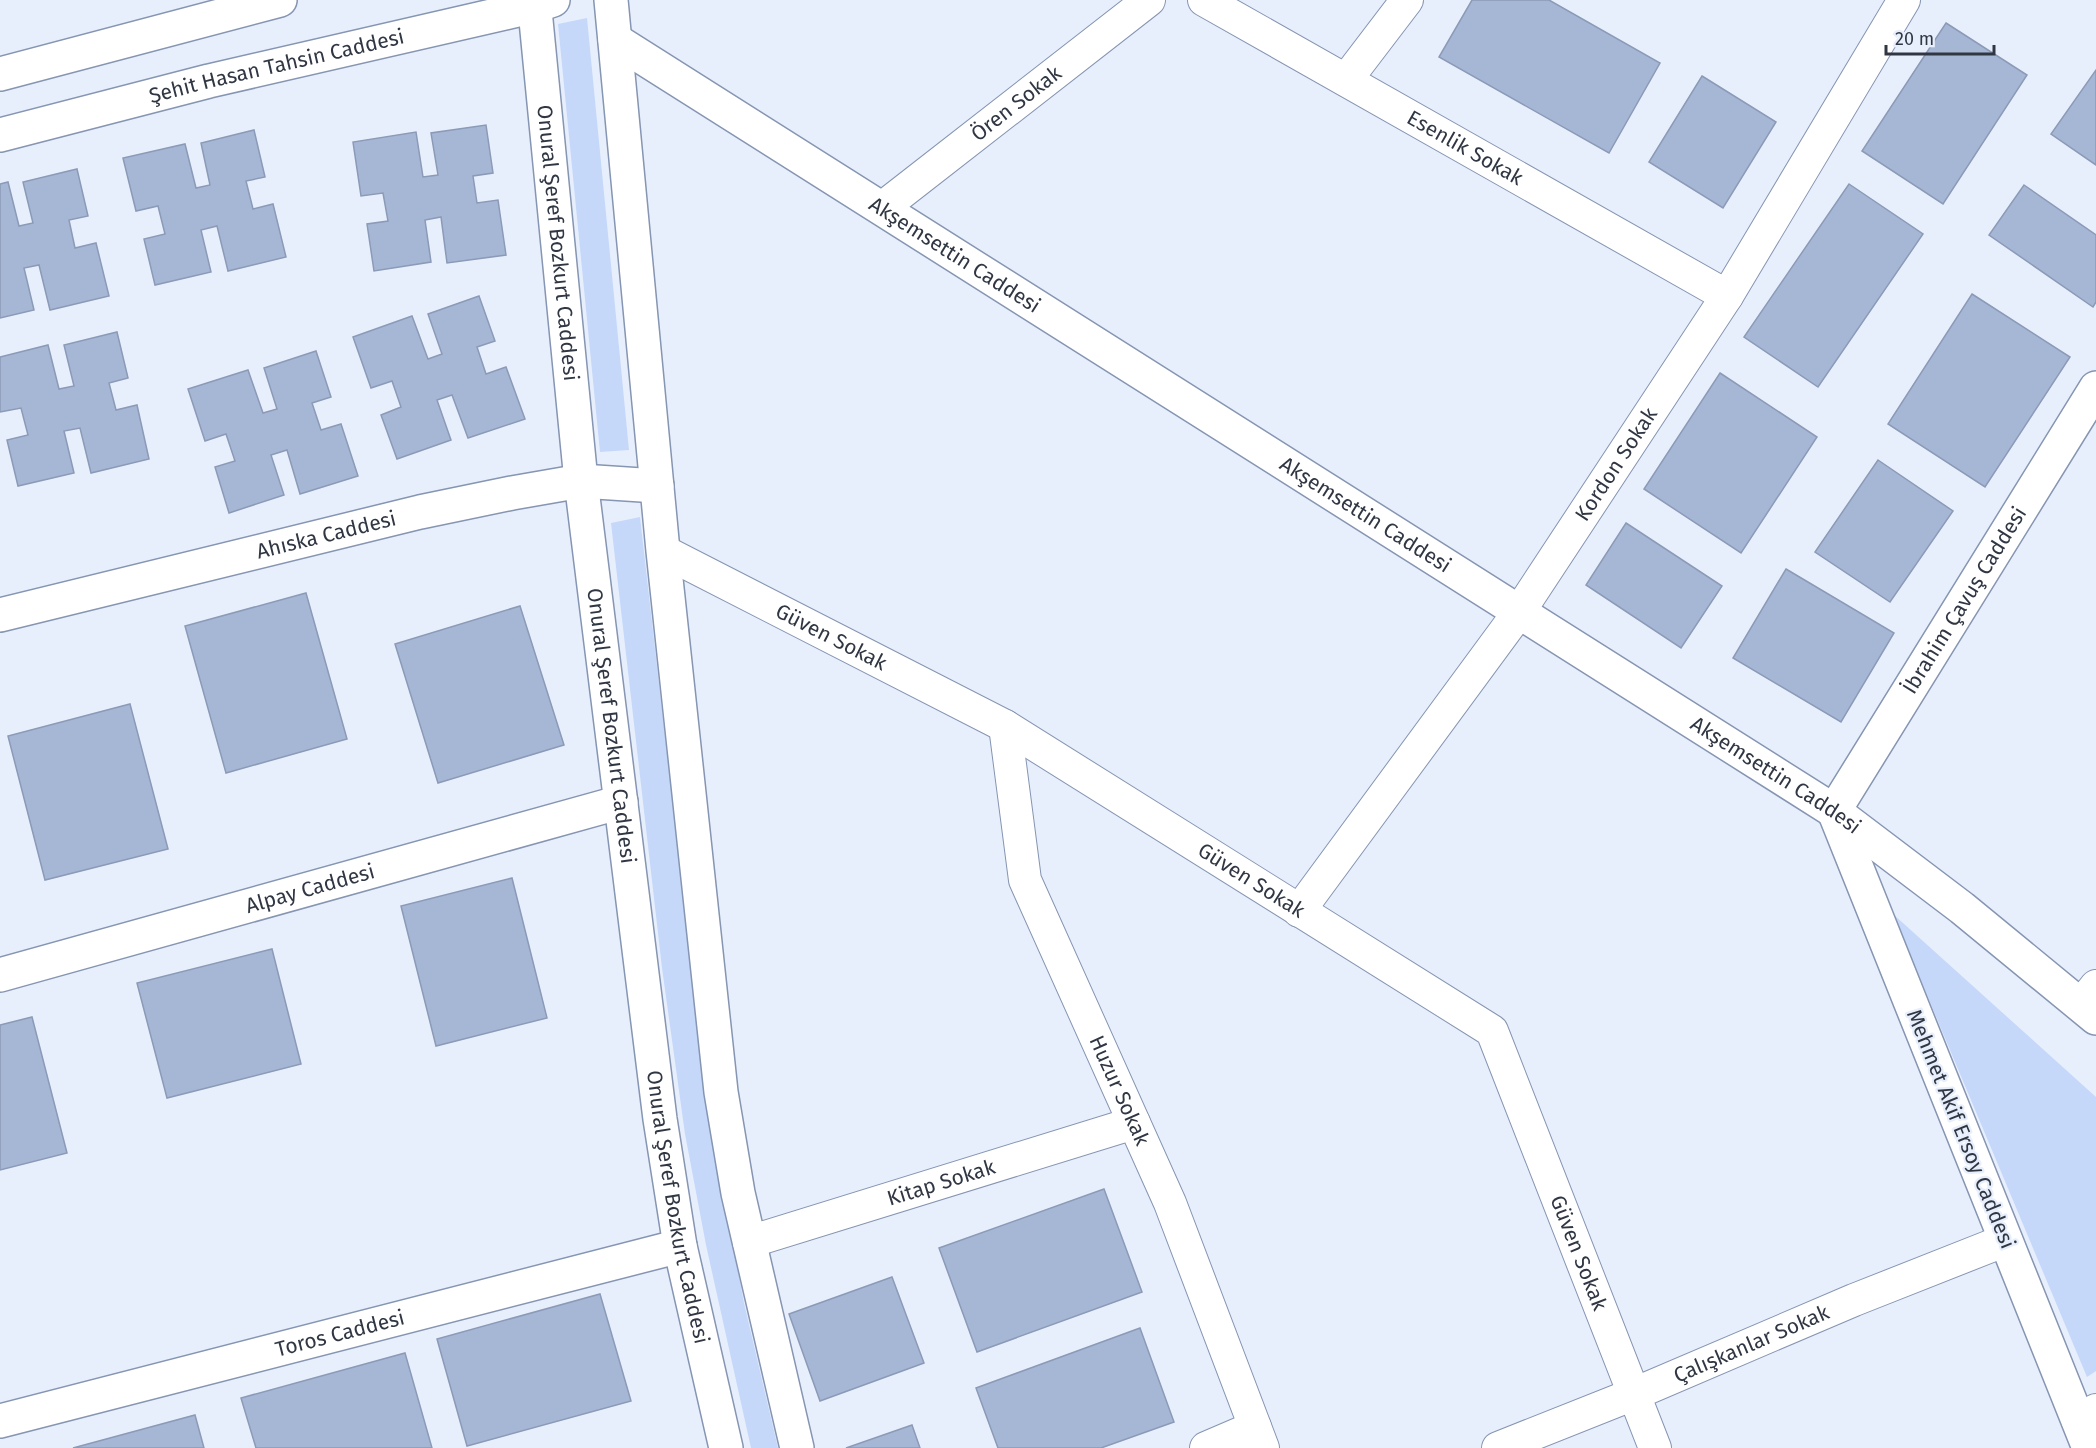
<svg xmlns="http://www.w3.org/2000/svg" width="2096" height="1448" viewBox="0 0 2096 1448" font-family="'Fira Sans',sans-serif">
<rect width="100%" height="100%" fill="#e8effc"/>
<!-- green -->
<g fill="#c5d8fa">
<polygon points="587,18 629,450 600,452 558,24"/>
<polygon points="640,517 706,1095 744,1303 778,1448 751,1448 706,1245 685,1134 662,968 611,523"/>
<polygon points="1893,914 2096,1097 2096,1371 2087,1377"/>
</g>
<!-- building -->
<g fill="#a6b7d5" stroke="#8a9ab7" stroke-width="1.5">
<polygon points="1472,0 1549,0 1660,63 1609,153 1439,57"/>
<polygon points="1946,23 2027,75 1943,204 1862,151"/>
<polygon points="2096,70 2096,165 2051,134"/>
<polygon points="1702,76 1776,122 1723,208 1649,162"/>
<polygon points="486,125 493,173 473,176 477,203 498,200 506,255 447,263 441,217 425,220 431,262 374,271 367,224 388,221 383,193 361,196 353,142 416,132 423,177 438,175 431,133"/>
<polygon points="254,130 265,177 246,181 253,209 273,204 286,257 228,271 217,226 201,230 211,272 155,285 144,239 165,234 158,206 136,211 123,158 185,144 196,188 210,185 201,143"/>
<polygon points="77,169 88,216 69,220 75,248 96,243 109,296 50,310 39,265 24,268 34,310 0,318 0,184 8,182 19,226 33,223 23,182"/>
<polygon points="1849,184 1923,234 1818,387 1744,337"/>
<polygon points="2024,185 2096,235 2096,302 2093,307 1989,235"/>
<polygon points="1972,294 2070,357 1985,487 1888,424"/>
<polygon points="479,296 495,341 477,347 486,374 506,367 525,419 468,438 452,395 437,400 451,440 397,459 381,415 401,407 392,381 371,388 353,337 412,316 428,359 442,354 428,314"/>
<polygon points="117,332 128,378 109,383 116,410 137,405 149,459 91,473 80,428 64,431 74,473 18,486 7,440 28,435 21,408 0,412 0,357 48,345 59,389 74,386 64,345"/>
<polygon points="316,351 331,397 312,403 321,430 341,424 358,476 300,494 287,450 271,455 284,495 229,513 215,467 235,461 226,434 205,441 188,389 248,370 263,413 277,409 264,368"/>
<polygon points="1720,373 1817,437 1741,553 1644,489"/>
<polygon points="1878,460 1953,511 1890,602 1815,552"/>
<polygon points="1626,523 1722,586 1681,648 1586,585"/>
<polygon points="1786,569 1894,633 1841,722 1733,658"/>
<polygon points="306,593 347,739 226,773 185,626"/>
<polygon points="520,606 564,745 438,783 395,644"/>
<polygon points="130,704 168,849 45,880 8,736"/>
<polygon points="512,878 547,1018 436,1046 401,906"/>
<polygon points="272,949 301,1064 167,1098 137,983"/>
<polygon points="32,1017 67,1153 0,1170 0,1025"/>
<polygon points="1104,1189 1142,1292 977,1352 939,1248"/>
<polygon points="892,1277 924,1363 820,1401 789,1314"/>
<polygon points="600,1294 631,1401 467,1446 437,1339"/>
<polygon points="1140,1328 1174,1422 1101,1448 998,1448 976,1388"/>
<polygon points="405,1353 432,1448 256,1448 241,1398"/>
<polygon points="195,1415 204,1448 73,1448"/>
<polygon points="912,1425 920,1448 846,1448"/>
</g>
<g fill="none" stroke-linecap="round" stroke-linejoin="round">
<!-- minor casing -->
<g stroke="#8595b2" stroke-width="34">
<g id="minor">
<path id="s1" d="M 1204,0 L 1727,296"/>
<polyline points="1346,80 1407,0"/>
<path id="s2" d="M 882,208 L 1149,0"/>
<path id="s3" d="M 663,551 L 1005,726 L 1492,1031 L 1655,1448"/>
<path id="s4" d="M 1005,726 L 1025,880 L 1170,1203 L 1263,1448"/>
<path id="s5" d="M 1299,911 L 1519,612 L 1727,296 L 1904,0"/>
<polyline points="2081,1005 2096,986"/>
<path id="s6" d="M 749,1242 L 1134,1123"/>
<polyline points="2078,1421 2096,1410"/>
<polyline points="1206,1448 1255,1427"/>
<path id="s7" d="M 1498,1448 L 1634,1394 L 1854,1300 L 2006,1240"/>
</g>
</g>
<!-- tertiary casing -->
<g stroke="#8595b2" stroke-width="36">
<g id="tertiary">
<path id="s8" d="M 615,40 L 1834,811 L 1962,908 L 2096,1018"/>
<path id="s9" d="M 0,615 L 420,512 L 512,493 L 581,481 L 657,486"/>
<path id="s10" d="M 0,975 L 621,802"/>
<path id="s11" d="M 0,1421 L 680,1246"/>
<path id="s12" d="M 2089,1448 L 1834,811 L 2096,388"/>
</g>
</g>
<!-- secondary casing -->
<g stroke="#8595b2" stroke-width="36">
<g id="secondary">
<path id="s13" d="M 534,0 L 581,481 L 660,1119 L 680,1246 L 726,1448"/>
<polyline points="611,0 663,551 721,1092 738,1193 797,1448"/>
<polyline points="0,74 280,0"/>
<path id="s14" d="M 0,135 L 209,81 L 535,6 L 553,0"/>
</g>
</g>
<!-- minor -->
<use href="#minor" stroke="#fff" stroke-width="32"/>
<!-- tertiary -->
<use href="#tertiary" stroke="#fff" stroke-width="33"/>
<!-- secondary -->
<use href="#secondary" stroke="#fff" stroke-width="33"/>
</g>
<g text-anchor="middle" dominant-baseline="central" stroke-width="4.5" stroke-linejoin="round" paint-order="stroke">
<!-- street labels -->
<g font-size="21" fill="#303743" stroke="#e8effc">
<text stroke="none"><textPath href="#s14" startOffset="285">Şehit Hasan Tahsin Caddesi</textPath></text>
<text stroke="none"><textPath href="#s2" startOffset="170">Ören Sokak</textPath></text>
<text stroke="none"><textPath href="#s1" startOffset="300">Esenlik Sokak</textPath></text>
<text stroke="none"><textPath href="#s13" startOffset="244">Onural Şeref Bozkurt Caddesi</textPath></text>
<text stroke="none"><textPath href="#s8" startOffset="402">Akşemsettin Caddesi</textPath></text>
<text stroke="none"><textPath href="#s5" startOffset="548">Kordon Sokak</textPath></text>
<text stroke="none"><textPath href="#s8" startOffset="888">Akşemsettin Caddesi</textPath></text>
<text stroke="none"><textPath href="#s9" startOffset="336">Ahıska Caddesi</textPath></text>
<text stroke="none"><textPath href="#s12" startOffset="934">İbrahim Çavuş Caddesi</textPath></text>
<text stroke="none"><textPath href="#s3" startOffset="189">Güven Sokak</textPath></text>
<text stroke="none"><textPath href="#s13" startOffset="730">Onural Şeref Bozkurt Caddesi</textPath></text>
<text stroke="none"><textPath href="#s8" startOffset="1374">Akşemsettin Caddesi</textPath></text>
<text stroke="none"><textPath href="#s3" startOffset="675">Güven Sokak</textPath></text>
<text stroke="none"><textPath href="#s10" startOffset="322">Alpay Caddesi</textPath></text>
<text stroke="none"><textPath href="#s4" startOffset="386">Huzur Sokak</textPath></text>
<text transform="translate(1961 1129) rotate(68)">Mehmet Akif Ersoy Caddesi</text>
<text stroke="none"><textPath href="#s6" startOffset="201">Kitap Sokak</textPath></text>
<text stroke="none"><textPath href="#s13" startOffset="1216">Onural Şeref Bozkurt Caddesi</textPath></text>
<text stroke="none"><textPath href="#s3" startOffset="1197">Güven Sokak</textPath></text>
<text stroke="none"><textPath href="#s11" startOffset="351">Toros Caddesi</textPath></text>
<text stroke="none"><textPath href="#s7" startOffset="274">Çalışkanlar Sokak</textPath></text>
</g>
</g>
<!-- scale -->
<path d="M1886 45v9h108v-9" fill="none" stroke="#303743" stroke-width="3"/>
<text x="1895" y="45" font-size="18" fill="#303743" stroke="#e8effc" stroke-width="4.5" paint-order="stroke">20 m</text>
</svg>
